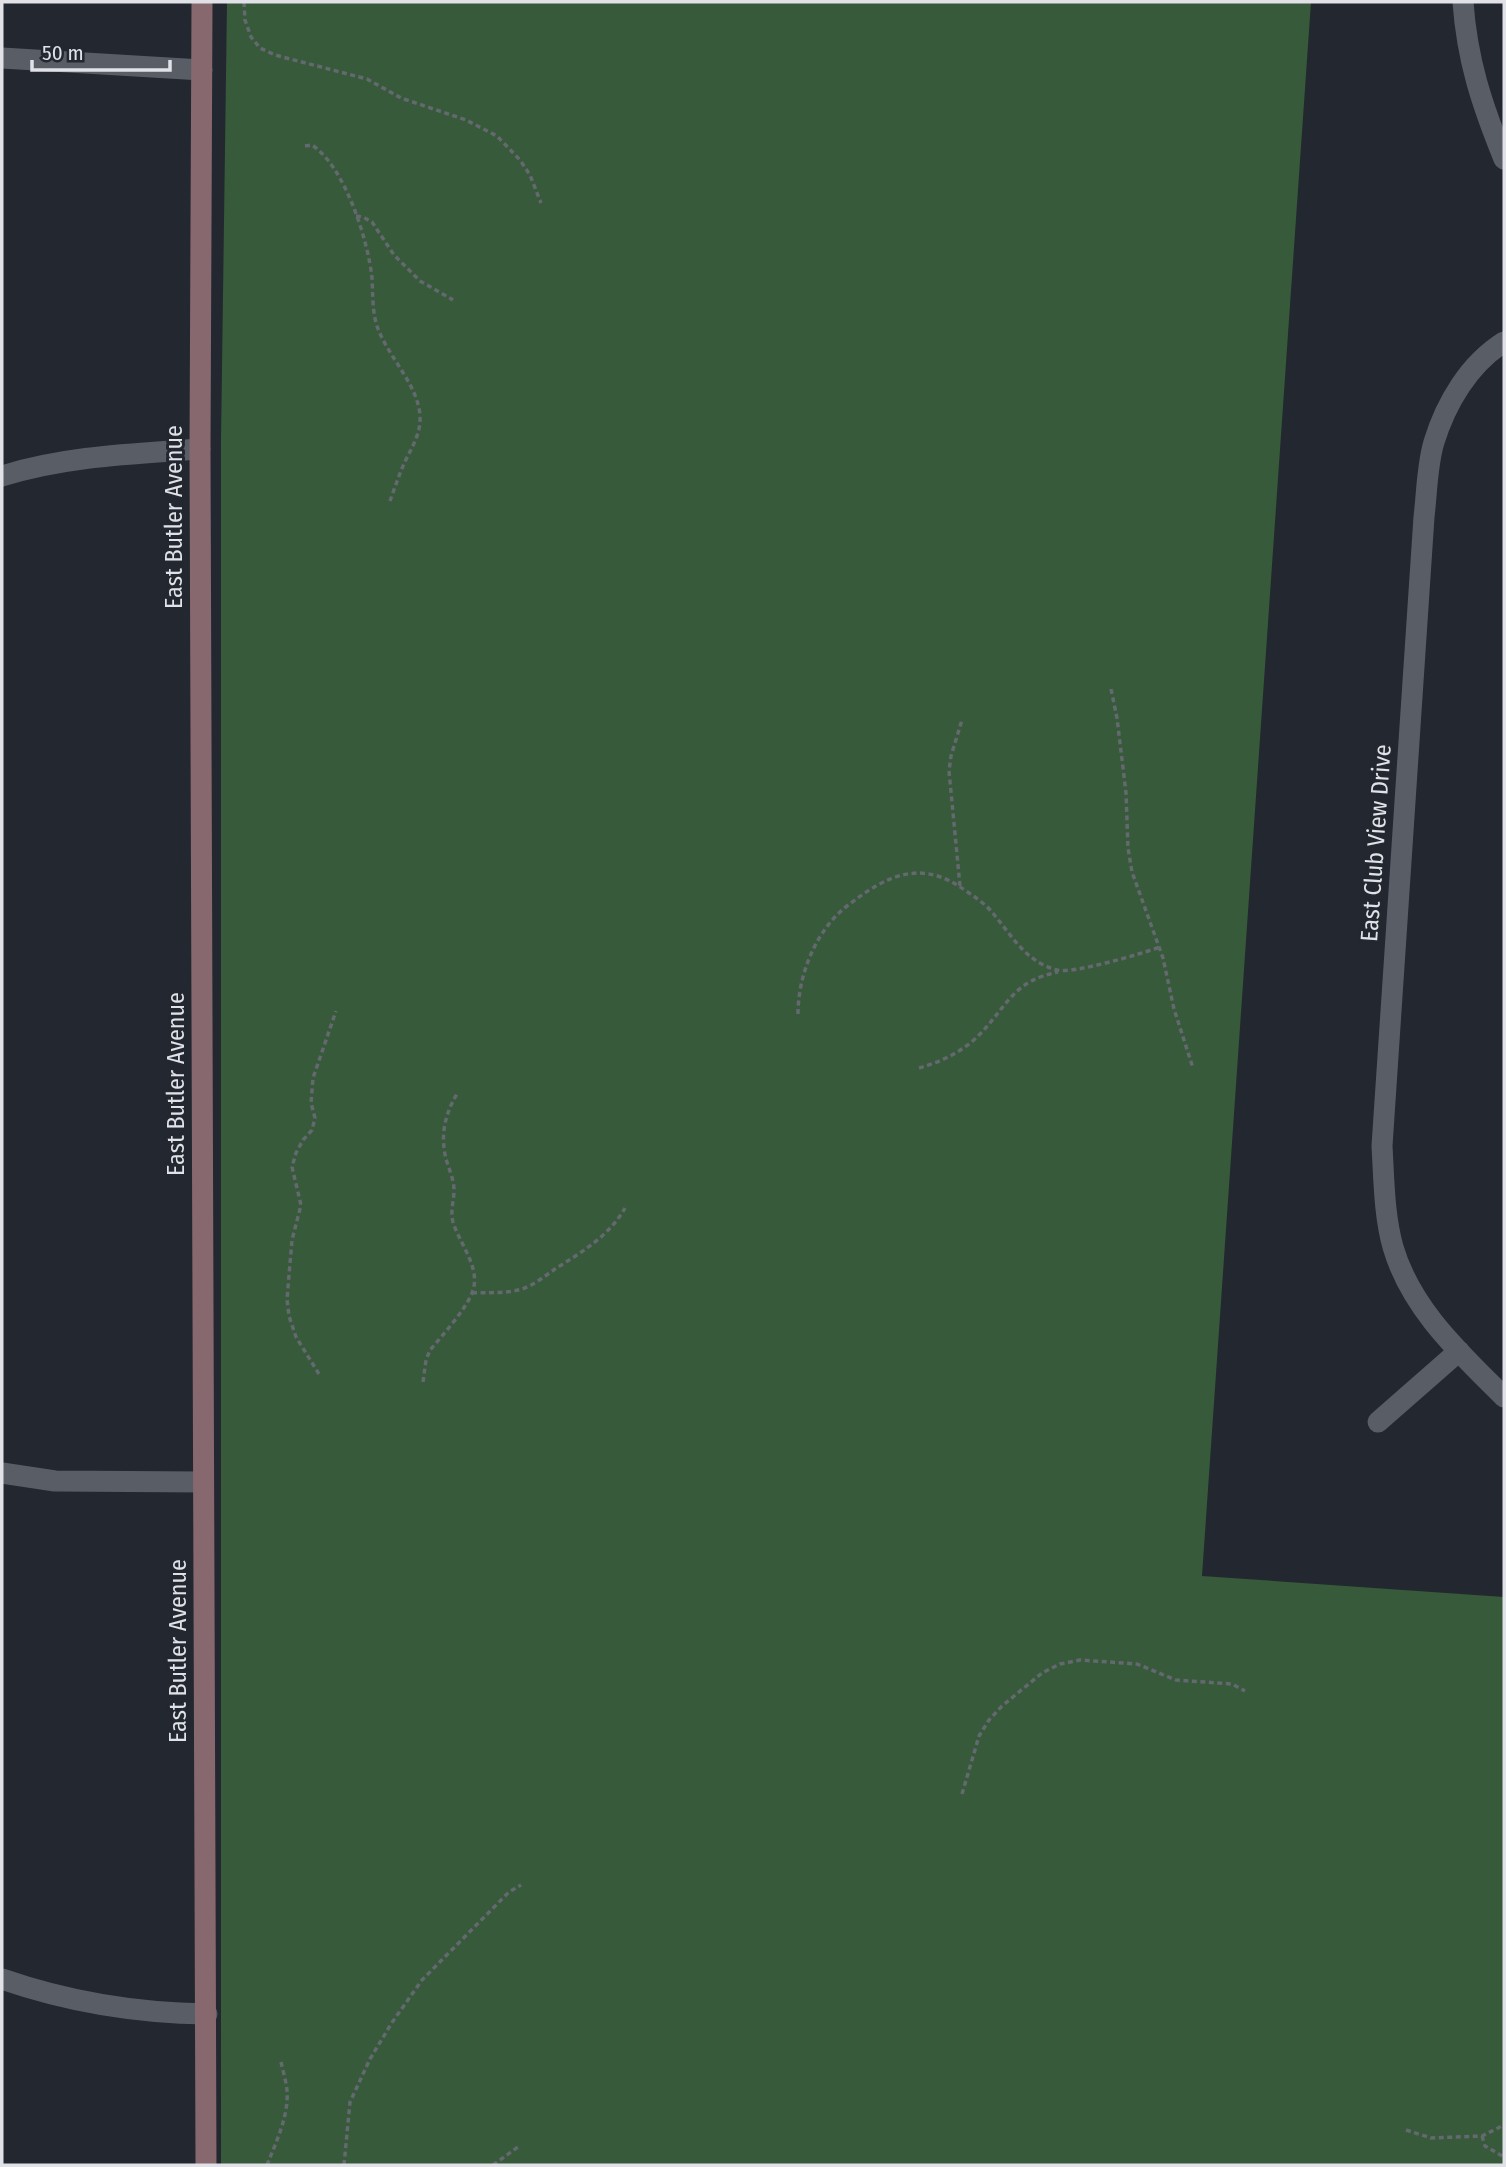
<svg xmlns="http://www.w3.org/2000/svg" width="1506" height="2167" viewBox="0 0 1506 2167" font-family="'Fira Sans Condensed',sans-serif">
<rect width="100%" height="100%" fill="#23272f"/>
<!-- green -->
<polygon fill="#365a3a" points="227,2 1311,2 1202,1576 1504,1597 1504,2165 221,2165 221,440"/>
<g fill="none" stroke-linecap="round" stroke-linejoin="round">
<!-- path -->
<g stroke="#64686f" stroke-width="3.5" stroke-dasharray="5 3.5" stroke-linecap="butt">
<polyline points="244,2 245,20 251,37 260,48 275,55 367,79 401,98 466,120 497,136 520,160 530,175 541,203"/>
<path d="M 305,146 L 312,145 C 345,167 368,240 372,278 C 373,295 372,310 377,326 C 387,356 419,385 420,417 C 421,435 410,450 403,466 C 398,478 394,490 390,501"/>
<polyline points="356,216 363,217 372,222 394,255 420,281 453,300"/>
<polyline points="1111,689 1117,718 1126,793 1128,848 1132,872 1163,958 1174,1009 1193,1068"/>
<polyline points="960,886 949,771 951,756 962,720"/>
<path d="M 798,1014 C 798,975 816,930 847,906 C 887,875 921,858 966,891 C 975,897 984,903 991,911 C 1011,934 1025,962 1057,970 C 1073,974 1141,954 1160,947"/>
<path d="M 919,1068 C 941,1062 964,1051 980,1034 C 1008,1005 1013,981 1058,972"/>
<path d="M 472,1293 C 489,1292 506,1294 522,1289 C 534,1285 545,1276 555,1269 C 582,1252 609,1236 625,1208"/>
<polyline points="319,1374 296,1337 289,1316 287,1299 292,1240 301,1205 292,1167 296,1153 303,1140 312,1130 315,1118 311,1103 313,1078 336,1011"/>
<path d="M 423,1382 L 426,1360 L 430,1350 C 442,1336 466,1309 472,1293 C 482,1269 460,1245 453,1222 C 450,1211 454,1201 454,1190 C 454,1180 449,1169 446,1159 C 440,1134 445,1114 458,1092"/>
<polyline points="962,1794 979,1736 989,1720 1002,1706 1042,1673 1060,1664 1080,1660 1137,1664 1176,1680 1232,1684 1245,1691"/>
<polyline points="1406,2130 1431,2138 1482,2136 1504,2125"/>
<polyline points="1482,2136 1485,2146 1504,2157"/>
<path d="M 267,2165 C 276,2142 289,2116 287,2090 C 286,2081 283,2071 281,2062"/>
<polyline points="344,2165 350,2102 370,2059 391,2024 422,1980 509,1892 521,1885"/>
<polyline points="493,2165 518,2147"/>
</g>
<!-- street -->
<g stroke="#595d66" stroke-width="21">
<path d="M 1463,2 C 1467,60 1482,105 1504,159"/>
<polyline points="2,58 202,70"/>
<path d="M 1504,342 C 1469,364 1446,403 1434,442 C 1427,465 1427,492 1424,517 L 1382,1146 C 1384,1179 1384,1215 1393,1247 C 1411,1309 1460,1353 1504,1397"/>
<path d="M 2,476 C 66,456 133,454 200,449"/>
<polyline points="1378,1422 1459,1351"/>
<polyline points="2,1473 55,1481 203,1482"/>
<path d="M 2,1979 C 68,2002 137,2013 207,2014"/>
</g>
<!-- secondary -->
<polyline stroke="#88686f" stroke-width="21" points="202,2 200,449 206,2165"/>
</g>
<g text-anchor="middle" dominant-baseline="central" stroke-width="6" stroke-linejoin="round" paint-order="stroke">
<!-- street labels -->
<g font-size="24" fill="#e0e2e8" stroke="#23272f">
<text transform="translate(174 517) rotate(-90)">East Butler Avenue</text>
<text transform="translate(1376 843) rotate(-86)">East Club View Drive</text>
<text transform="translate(176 1084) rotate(-90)">East Butler Avenue</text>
<text transform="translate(178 1651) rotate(-90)">East Butler Avenue</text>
</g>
</g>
<!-- border -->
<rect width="1506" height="2167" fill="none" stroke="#e0e2e8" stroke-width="7"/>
<!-- scale -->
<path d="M32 60v10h138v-10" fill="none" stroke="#e0e2e8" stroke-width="3.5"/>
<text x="42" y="60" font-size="21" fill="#e0e2e8" stroke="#23272f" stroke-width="5" paint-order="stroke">50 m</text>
</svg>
